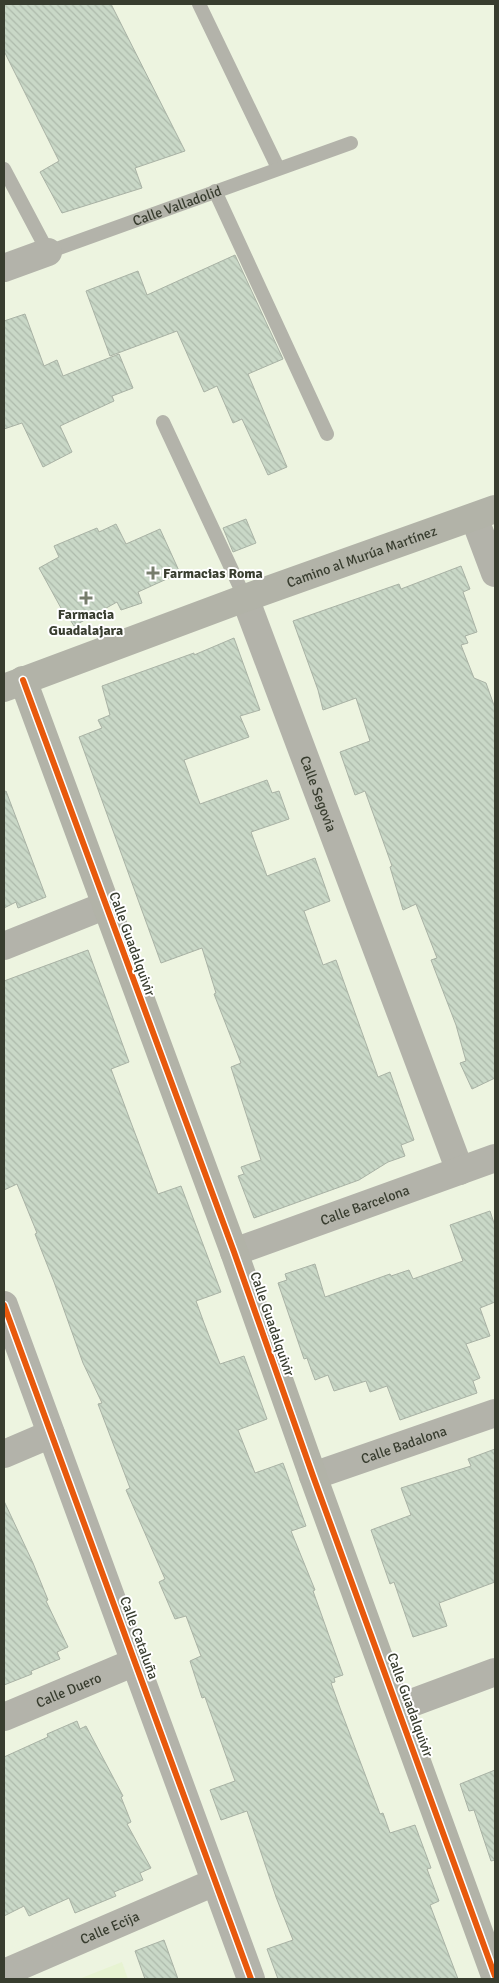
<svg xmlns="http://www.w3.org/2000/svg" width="499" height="1983" viewBox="0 0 499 1983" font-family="Signika,sans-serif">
<defs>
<pattern id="building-back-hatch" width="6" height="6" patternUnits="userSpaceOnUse" patternTransform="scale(1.25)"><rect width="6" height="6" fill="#c9d8c7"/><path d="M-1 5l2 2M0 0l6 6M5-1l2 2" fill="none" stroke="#adbaab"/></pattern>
</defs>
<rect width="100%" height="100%" fill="#edf4e0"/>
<!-- built -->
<polygon fill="#e7f3d2" points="122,1962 128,1979 79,1979"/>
<!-- building -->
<g fill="url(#building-back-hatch)" stroke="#a9b2a5">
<polygon points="4,4 111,4 185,151 135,168 142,188 62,213 40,172 59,161 4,51"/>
<polygon points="235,255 283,359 248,374 287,467 268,475 242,419 233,423 217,386 204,392 177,331 110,356 86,291 138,271 147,295"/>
<polygon points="25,314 44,366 57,360 63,376 119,354 133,388 112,396 114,401 60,426 72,452 43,467 22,423 4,429 4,321"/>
<polygon points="246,519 256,543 233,552 223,528"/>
<polygon points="116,524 126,544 160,529 180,573 138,592 142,603 121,610 117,602 74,626 69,618 67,619 39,568 59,557 54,546 97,528 99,532"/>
<polygon points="461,566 470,589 463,592 477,632 465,636 468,643 461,645 474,678 486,683 495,708 495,1078 472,1089 460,1063 466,1061 456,1025 431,960 437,958 416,904 403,910 390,867 392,866 365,791 355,795 340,752 370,741 356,698 323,710 318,690 293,621 399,584 401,589"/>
<polygon points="234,638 260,710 240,716 249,737 184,760 200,804 267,780 272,793 279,791 289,819 251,832 267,876 315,858 330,901 304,911 323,965 336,960 378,1077 390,1072 414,1140 401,1145 405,1156 388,1162 359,1180 254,1218 238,1176 244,1174 241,1167 261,1160 231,1067 241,1063 214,994 216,993 202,948 161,963 79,737 102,728 98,720 110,715 102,686 194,653 194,655"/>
<polygon points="6,791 46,897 18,908 16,902 4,908 4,792"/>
<polygon points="88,950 129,1062 111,1069 130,1120 158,1194 181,1186 221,1292 196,1301 204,1323 220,1364 244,1356 267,1419 238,1430 255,1473 283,1463 306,1526 291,1531 315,1590 313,1591 343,1675 334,1678 335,1682 331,1683 340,1708 380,1814 383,1813 390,1833 415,1825 431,1868 427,1869 439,1901 430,1905 458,1979 278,1979 267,1949 293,1940 276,1897 247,1811 221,1820 210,1790 235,1781 205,1697 202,1698 190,1661 201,1656 186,1616 175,1619 159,1582 165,1579 126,1490 130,1488 98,1404 102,1403 83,1363 54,1282 35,1234 37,1233 17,1184 4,1190 4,981"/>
<polygon points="490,1211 495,1226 495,1302 480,1308 490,1336 466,1344 480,1378 473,1381 477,1393 400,1420 387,1386 370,1392 366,1381 334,1391 328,1375 315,1380 307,1358 304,1359 278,1283 287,1280 285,1274 315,1264 325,1297 390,1274 391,1276 409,1270 413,1279 463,1261 450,1225"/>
<polygon points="495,1449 495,1582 439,1603 447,1626 413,1637 394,1582 390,1584 371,1530 411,1515 401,1488 471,1466 468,1459"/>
<polygon points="4,1501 33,1563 48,1600 46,1601 68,1647 57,1652 60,1659 31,1671 32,1674 4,1685"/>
<polygon points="77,1721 80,1729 86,1726 123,1796 121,1797 131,1822 127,1824 151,1868 140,1873 143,1880 114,1892 116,1896 75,1913 69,1898 29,1916 24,1906 4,1916 4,1757 48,1737 47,1734"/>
<polygon points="495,1770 495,1860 491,1861 474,1810 469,1811 460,1784"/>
<polygon points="164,1940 178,1979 145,1979 135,1951"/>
</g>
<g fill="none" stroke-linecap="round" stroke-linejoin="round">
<!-- lane -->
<g stroke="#b3b3aa" stroke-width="14">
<polyline points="199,4 278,168"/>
<path id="s1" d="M 4,169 L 48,252 L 351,143"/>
<polyline points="215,191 327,434"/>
<polyline points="163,422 245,598"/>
</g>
<!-- street -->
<g stroke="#b3b3aa" stroke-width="28">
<polyline points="4,268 48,252"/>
<polyline points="474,517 495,573"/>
<path id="s2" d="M 245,598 L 460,1171"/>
<polyline points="4,946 104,906"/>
<path id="s3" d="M 234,1252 L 495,1158"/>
<polyline points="4,1305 251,1979"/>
<polyline points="4,1454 51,1434"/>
<path id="s4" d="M 313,1476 L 495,1413"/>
<polyline points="398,1708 495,1672"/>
<path id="s5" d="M 4,1717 L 135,1662"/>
<path id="s6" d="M 4,1973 L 215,1882"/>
</g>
<!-- secondary -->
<g stroke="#b2b3a8" stroke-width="28">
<polyline points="23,680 234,1252 313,1476 495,1976"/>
<path id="s7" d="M 4,688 L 245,598 L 495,509"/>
</g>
<!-- cycleway casing -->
<g stroke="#fff" stroke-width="9">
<g id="cycleway">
<polyline points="23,680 234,1252 313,1476 495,1976"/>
<polyline points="4,1305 251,1979"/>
</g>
</g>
<!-- cycleway -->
<use href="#cycleway" stroke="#e8590c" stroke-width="6"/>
</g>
<!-- markers -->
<g fill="#777d6d" stroke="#fff" stroke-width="2">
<path d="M150.5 565.5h5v5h5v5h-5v5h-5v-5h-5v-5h5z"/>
<path d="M83.5 590.5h5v5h5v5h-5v5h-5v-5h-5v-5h5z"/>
</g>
<g text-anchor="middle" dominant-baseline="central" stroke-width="4" stroke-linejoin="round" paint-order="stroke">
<!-- street labels -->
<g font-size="14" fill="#383d2f" stroke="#fff">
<text stroke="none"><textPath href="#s1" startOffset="231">Calle Valladolid</textPath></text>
<text stroke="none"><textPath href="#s7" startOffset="381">Camino al Murúa Martínez</textPath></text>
<text stroke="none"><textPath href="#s2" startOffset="209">Calle Segovia</textPath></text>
<text transform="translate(132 944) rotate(70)">Calle Guadalquivir</text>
<text stroke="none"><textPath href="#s3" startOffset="139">Calle Barcelona</textPath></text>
<text transform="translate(272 1324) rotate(71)">Calle Guadalquivir</text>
<text stroke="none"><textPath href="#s4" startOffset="96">Calle Badalona</textPath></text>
<text transform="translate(139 1638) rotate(70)">Calle Cataluña</text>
<text stroke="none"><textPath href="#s5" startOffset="70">Calle Duero</textPath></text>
<text transform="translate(410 1705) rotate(70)">Calle Guadalquivir</text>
<text stroke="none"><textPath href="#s6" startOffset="115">Calle Ecija</textPath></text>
</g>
<!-- poi labels -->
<g font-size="14" font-weight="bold" fill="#383d2f" stroke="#fff" text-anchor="start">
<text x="163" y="573">Farmacias Roma</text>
<text x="86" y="614" text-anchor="middle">Farmacia<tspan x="86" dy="16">Guadalajara</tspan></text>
</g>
</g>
<!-- border -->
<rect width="499" height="1983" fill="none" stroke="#383d2f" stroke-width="10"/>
</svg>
